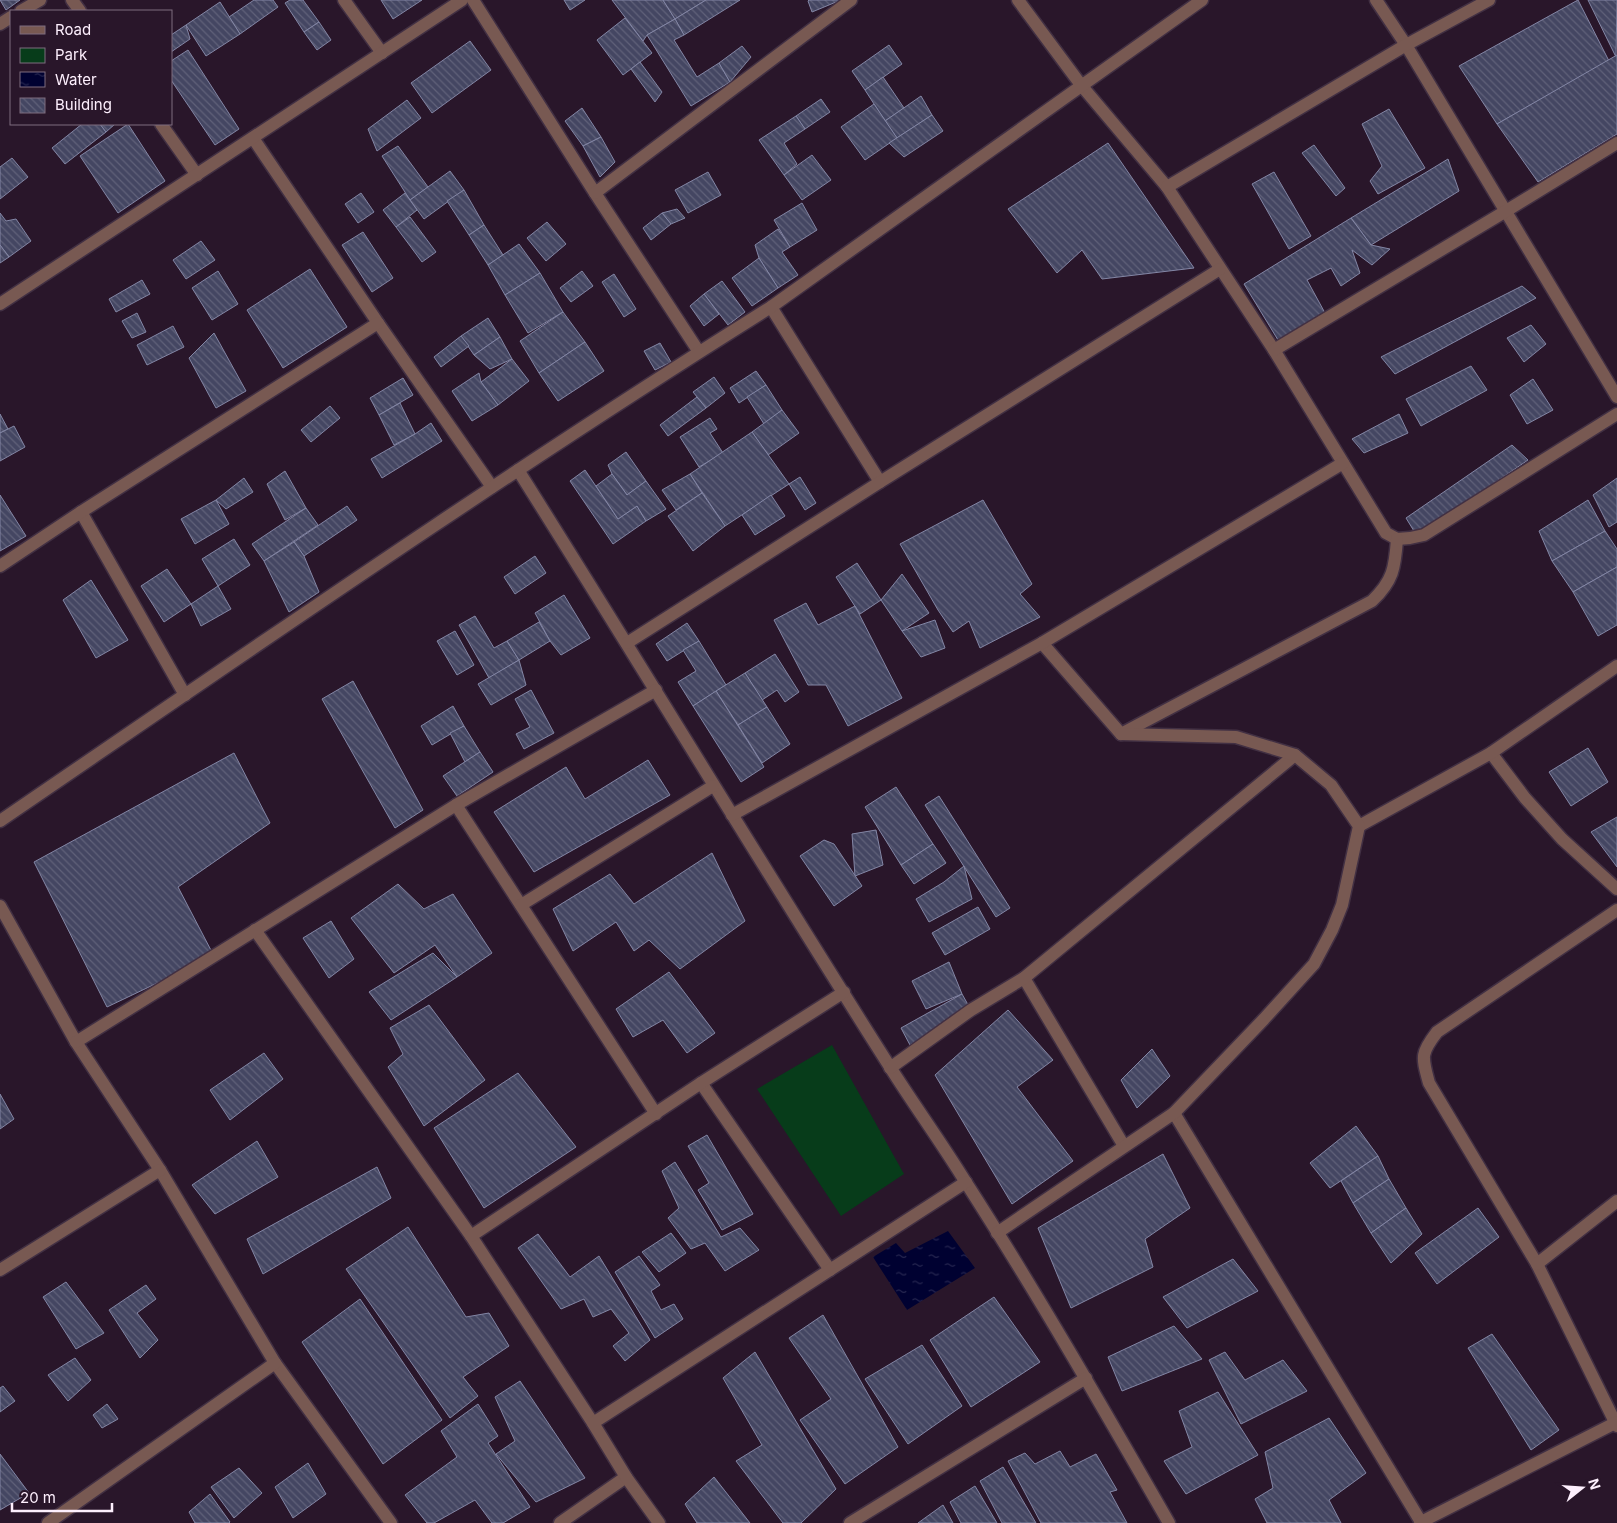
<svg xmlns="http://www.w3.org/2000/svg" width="1617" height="1523" viewBox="0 0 1617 1523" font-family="Inter,sans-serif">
<defs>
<pattern id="water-ripples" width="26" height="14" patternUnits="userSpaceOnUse" patternTransform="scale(1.25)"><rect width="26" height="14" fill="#000131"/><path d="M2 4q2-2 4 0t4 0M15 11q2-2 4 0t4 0" fill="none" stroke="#262650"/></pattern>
<pattern id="building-back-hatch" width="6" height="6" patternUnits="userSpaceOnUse" patternTransform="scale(1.25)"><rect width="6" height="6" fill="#444662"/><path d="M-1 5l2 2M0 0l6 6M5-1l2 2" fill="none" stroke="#606179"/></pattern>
</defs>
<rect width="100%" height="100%" fill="#29162a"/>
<!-- green -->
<polygon fill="#073c1a" points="832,1045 904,1174 841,1216 757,1089"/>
<!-- water -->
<polygon fill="url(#water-ripples)" points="948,1231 975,1268 907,1310 873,1257 896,1243 905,1253"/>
<!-- building -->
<g fill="url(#building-back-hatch)" stroke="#8386a5">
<polygon points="0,0 20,0 6,10"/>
<polygon points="254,0 273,0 278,7 240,34 229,17"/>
<polygon points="290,0 303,0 319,22 304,32 285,3"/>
<polygon points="381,0 422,0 393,19"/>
<polygon points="564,0 585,0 570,10"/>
<polygon points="612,0 663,0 675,19 647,35 643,41"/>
<polygon points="663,0 706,0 675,19"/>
<polygon points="706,0 740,0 684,35 675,19"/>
<polygon points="809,0 841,0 812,12 808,1"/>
<polygon points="1578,0 1609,61 1497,124 1459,66"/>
<polygon points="1588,0 1617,0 1616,57"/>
<polygon points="220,2 240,34 206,56 186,25"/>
<polygon points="625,18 652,53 623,75 597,40"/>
<polygon points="675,19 684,35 674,40 697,77 719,63 730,82 691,106 647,35"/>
<polygon points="319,22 331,40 317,50 304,32"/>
<polygon points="186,25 190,39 171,52 171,35"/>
<polygon points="470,41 491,70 432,113 411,83"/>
<polygon points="889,45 902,64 865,90 852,71"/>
<polygon points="742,46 751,57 730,82 719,63"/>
<polygon points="188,50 239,129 215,145 171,80 171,61"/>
<polygon points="1617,55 1617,134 1538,182 1497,124"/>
<polygon points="640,62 662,92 655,102 631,69"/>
<polygon points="883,77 904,108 885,121 865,90"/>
<polygon points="921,96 932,115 897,138 885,121"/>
<polygon points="821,99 830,112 805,129 796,116"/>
<polygon points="407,100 421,118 377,151 368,129"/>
<polygon points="874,104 897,138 865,160 841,127"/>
<polygon points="582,108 601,137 583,146 565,121"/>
<polygon points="1389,109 1425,168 1378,194 1370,181 1382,166 1362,124"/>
<polygon points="932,115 943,131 904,157 889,143"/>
<polygon points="796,116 805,129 784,143 797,164 784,175 759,140"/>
<polygon points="82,124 100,124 106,132 65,164 52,148"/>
<polygon points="100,124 115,124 106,132"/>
<polygon points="128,124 165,181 118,213 80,156"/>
<polygon points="601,137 615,162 600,177 583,146"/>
<polygon points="1108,143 1194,268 1102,279 1082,250 1057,273 1008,209"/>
<polygon points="1314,145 1345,188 1336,196 1302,153"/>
<polygon points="398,146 428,187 410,200 382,156"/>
<polygon points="812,155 831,180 802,200 784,175"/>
<polygon points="12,158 28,177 0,199 0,167"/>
<polygon points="1448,159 1459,191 1371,245 1351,218"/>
<polygon points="450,171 464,190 424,219 410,200"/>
<polygon points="708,172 721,195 688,213 675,190"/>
<polygon points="1274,172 1311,236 1289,249 1252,184"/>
<polygon points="464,190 484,225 469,235 447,201"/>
<polygon points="361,193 374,212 358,223 345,204"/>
<polygon points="405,193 417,210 396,227 383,210"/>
<polygon points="802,203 817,230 790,247 774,220"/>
<polygon points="677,209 685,218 671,224 662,213"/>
<polygon points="0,213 6,221 16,219 31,241 9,257 0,245"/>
<polygon points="662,213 671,224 651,240 643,228"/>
<polygon points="410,217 436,252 422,262 396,227"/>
<polygon points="1351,218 1371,245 1390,249 1372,265 1352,250 1360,273 1341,286 1331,268 1307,280 1325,313 1278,340 1244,284"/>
<polygon points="547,222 566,244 546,261 527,238"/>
<polygon points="484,225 503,255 488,265 469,235"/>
<polygon points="778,229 790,247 782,252 798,275 778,288 759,258 755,245"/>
<polygon points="363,232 393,278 372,292 342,245"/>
<polygon points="201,241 215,260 186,279 173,260"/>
<polygon points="519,244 540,273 505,295 488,265"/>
<polygon points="0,245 9,257 0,263"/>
<polygon points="759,258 778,288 752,306 732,278"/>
<polygon points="310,269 347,327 283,368 247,310"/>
<polygon points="218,271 238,304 212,320 192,288"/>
<polygon points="582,271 593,286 571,302 560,288"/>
<polygon points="540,273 563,312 528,333 505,295"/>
<polygon points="614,274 636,309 624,317 602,282"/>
<polygon points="142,280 150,294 116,312 109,299"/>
<polygon points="722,281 745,312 728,325 704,294"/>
<polygon points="1522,286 1536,298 1395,374 1381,357"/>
<polygon points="704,294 719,314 704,326 690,306"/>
<polygon points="563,312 585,342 539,373 520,341"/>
<polygon points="137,313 146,332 132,338 122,321"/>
<polygon points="488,318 500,337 474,355 461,336"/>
<polygon points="1531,325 1546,344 1524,362 1507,338"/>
<polygon points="173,326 184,347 147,365 137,345"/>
<polygon points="214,333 246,391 216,408 189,358"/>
<polygon points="461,336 469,346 441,367 434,357"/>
<polygon points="500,337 512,359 490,369 474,355"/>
<polygon points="585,342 604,371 558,401 539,373"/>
<polygon points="660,343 671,362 655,370 644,351"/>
<polygon points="512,359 529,381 498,405 481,382"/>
<polygon points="1471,366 1487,390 1421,426 1406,399"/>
<polygon points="756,371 766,385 739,403 730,388"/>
<polygon points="479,373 481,382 498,405 472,421 452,391"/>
<polygon points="714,377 725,393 706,408 693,392"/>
<polygon points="403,378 413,395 379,415 370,398"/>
<polygon points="1533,379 1553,410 1527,424 1510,395"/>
<polygon points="766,385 782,410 764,424 747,397"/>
<polygon points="697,397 706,408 668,436 660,425"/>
<polygon points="400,403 415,434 394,445 379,415"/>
<polygon points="330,406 340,418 311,442 301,430"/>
<polygon points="782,410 799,433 768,455 752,432"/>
<polygon points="0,414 8,429 0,433"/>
<polygon points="1399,414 1408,433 1364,453 1352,439"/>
<polygon points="710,418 717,429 710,433 723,453 699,467 680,437"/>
<polygon points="431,423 442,441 382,478 371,459 415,434"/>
<polygon points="14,426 25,447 0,461 0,433"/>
<polygon points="752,432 789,484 725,526 690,474"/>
<polygon points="1512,445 1528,460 1417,536 1406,518"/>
<polygon points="626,452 646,481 627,495 612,474 608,465"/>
<polygon points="585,470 618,519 637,506 646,521 613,544 570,481"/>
<polygon points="285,471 306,508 285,520 267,484"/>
<polygon points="612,474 627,495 646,481 666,509 646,521 637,506 618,519 596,486"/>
<polygon points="690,474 702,493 676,510 662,490"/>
<polygon points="800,477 816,503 805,510 789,484"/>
<polygon points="244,478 253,492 226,509 216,500"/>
<polygon points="1617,478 1617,522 1609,527 1593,495"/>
<polygon points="702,493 725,526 693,551 668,516"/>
<polygon points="0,495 26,536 0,551"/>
<polygon points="771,495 785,516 755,535 742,515"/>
<polygon points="216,500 229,524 195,544 181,519"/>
<polygon points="983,500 1032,584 1020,594 1040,617 980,648 969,621 953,632 938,610 900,544"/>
<polygon points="1588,500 1605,531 1552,561 1539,531"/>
<polygon points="347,506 357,520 304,556 294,542"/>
<polygon points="306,508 318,525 264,561 252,544"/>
<polygon points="1605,531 1617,549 1617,567 1573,592 1552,561"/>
<polygon points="234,539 250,565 218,586 202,559"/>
<polygon points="294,542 304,556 319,592 289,612 264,561"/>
<polygon points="535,556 546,573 515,594 504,577"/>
<polygon points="857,563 881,600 860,614 836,577"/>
<polygon points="1617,567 1617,625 1598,636 1573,592"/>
<polygon points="167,569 191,604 164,622 141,586"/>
<polygon points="902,574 929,613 902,631 881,600"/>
<polygon points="91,580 128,640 96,658 63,600"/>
<polygon points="218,586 231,609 201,626 191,604"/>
<polygon points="564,595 590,638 561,655 550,641 535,613"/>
<polygon points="806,603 818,625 855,606 902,698 848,726 826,685 808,685 774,620"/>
<polygon points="475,616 494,648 507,641 519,660 489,678 459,625"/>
<polygon points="935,620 945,648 921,657 902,631"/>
<polygon points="539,622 550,641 519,660 507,641"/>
<polygon points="687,623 699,641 667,661 656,644"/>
<polygon points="455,631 474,665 457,675 437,641"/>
<polygon points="699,641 726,685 693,706 678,682 696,671 683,650"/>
<polygon points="775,654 799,692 785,702 777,690 762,700 745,673"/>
<polygon points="519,660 526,685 491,705 478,684"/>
<polygon points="745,673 767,707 738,725 716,691"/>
<polygon points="353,681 423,810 395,828 322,699"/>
<polygon points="531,690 554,733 524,749 516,734 530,727 515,699"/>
<polygon points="716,691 764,767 741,782 693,706"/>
<polygon points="453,706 464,726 432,745 421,726"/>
<polygon points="767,707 790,744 762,763 738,725"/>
<polygon points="464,726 480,752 465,762 450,733"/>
<polygon points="1588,748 1608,782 1571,806 1549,772"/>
<polygon points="480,752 493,772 457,796 443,776"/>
<polygon points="234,753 270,823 178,887 214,956 107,1007 34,862"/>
<polygon points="648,760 670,795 534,872 494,812 566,767 585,799"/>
<polygon points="896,787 933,844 901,865 865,807"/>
<polygon points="939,796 1010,908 996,917 925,805"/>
<polygon points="1617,817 1617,867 1591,832"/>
<polygon points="876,830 883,865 855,876 852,834"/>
<polygon points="824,840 834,844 862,886 834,906 800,856"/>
<polygon points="933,844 946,863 914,884 901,865"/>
<polygon points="712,853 745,921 680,969 649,940 634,951 616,922 573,951 553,909 610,874 634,904"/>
<polygon points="964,866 972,899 929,922 916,899 944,882"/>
<polygon points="398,884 424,909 453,894 492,953 457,977 435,945 394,973 351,918"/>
<polygon points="978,907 990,929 945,955 932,933"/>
<polygon points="331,921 354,959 329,978 303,938"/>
<polygon points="433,953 457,977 391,1020 369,992"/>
<polygon points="949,962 962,994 926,1009 912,981"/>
<polygon points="669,972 715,1033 687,1053 663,1020 633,1037 616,1009"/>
<polygon points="962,994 971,1010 910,1045 901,1028"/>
<polygon points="429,1005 485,1080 424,1126 388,1067 403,1054 390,1028"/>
<polygon points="1008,1010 1053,1060 1017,1087 1073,1161 1012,1204 935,1075"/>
<polygon points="1152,1049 1170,1076 1137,1108 1121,1080"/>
<polygon points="264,1053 283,1079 230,1120 210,1090"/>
<polygon points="518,1073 576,1147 484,1208 434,1128"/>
<polygon points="0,1094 14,1119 0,1129"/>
<polygon points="1356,1126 1378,1156 1330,1188 1310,1163"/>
<polygon points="707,1135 753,1214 722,1230 698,1190 709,1183 688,1146"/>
<polygon points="257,1141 278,1177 215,1214 192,1185"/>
<polygon points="1163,1154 1190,1208 1145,1239 1153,1267 1071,1308 1038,1228"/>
<polygon points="1378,1156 1389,1179 1353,1203 1341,1181"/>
<polygon points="675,1162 721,1237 740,1228 759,1250 725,1271 705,1243 691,1249 668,1218 679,1208 662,1171"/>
<polygon points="377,1167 391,1198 263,1274 247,1239"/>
<polygon points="1389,1179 1406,1208 1371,1233 1353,1203"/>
<polygon points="1406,1208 1422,1234 1391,1263 1371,1233"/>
<polygon points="1478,1208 1499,1237 1437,1284 1415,1253"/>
<polygon points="408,1227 466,1317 489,1313 509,1346 463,1377 478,1396 450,1418 346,1269"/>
<polygon points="671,1233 686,1253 659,1272 642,1252"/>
<polygon points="538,1234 570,1277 599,1256 650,1340 625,1361 613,1346 629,1333 611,1309 593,1317 584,1299 561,1309 518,1248"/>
<polygon points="639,1256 660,1285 651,1291 661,1310 674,1304 683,1319 655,1338 615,1272"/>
<polygon points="1233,1259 1258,1291 1187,1328 1163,1297"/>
<polygon points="66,1282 104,1333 76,1349 43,1297"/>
<polygon points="146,1285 156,1299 137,1313 158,1340 140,1358 109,1310"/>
<polygon points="994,1297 1040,1362 971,1407 930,1340"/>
<polygon points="360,1299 442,1420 383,1464 302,1342"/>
<polygon points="823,1315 898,1447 845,1484 800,1420 831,1399 789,1338"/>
<polygon points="1174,1326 1202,1359 1122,1391 1108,1357"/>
<polygon points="1492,1334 1559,1430 1531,1450 1468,1348"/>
<polygon points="922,1345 962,1406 908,1444 865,1379"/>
<polygon points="755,1352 836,1489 801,1523 783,1523 736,1461 762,1445 723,1378"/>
<polygon points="1225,1352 1245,1380 1283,1360 1307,1391 1241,1424 1209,1360"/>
<polygon points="75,1358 91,1380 68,1401 48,1375"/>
<polygon points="520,1381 585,1478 536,1502 496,1454 515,1441 495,1397"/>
<polygon points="3,1386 15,1401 0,1412 0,1388"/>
<polygon points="1218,1392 1258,1455 1186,1494 1164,1461 1192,1447 1179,1411"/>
<polygon points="107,1404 118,1419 102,1428 93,1415"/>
<polygon points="478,1404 498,1436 488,1443 530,1507 503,1523 492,1523 475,1500 434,1523 427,1523 405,1495 457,1457 441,1431"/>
<polygon points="1329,1418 1366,1473 1329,1500 1341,1523 1267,1523 1255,1499 1273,1488 1265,1452"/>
<polygon points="1060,1451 1070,1467 1096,1454 1117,1490 1110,1492 1127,1523 1041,1523 1008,1461 1025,1453 1035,1464"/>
<polygon points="0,1454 29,1493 0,1510"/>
<polygon points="308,1463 326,1494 293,1518 275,1487"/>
<polygon points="1003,1467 1036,1523 1002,1523 980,1481"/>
<polygon points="239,1468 262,1493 234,1518 211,1487"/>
<polygon points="714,1477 750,1523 697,1523 685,1504"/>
<polygon points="975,1486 997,1523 961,1523 950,1502"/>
<polygon points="210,1494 230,1522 229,1523 195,1523 189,1512"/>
<polygon points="943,1505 953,1523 918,1523"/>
</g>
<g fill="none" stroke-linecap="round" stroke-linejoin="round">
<!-- minor casing -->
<g stroke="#423043" stroke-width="15">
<g id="minor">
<polyline points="72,0 80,11"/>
<polyline points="344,0 382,53"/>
<polyline points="473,0 595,193 699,352"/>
<polyline points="1018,0 1081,85 1167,187 1274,350 1386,533 1397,539 1410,538 1424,535 1617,414"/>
<polyline points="1376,0 1406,45 1617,397"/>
<polyline points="21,11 40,0"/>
<polyline points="0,24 11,17"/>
<polyline points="161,124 197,175"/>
<polyline points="253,138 378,323 492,487"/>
<polyline points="1167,187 1406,45 1489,0"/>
<polyline points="595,193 851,0"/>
<polyline points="0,304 462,0"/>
<polyline points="771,307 880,482"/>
<polyline points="1274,350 1506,211 1617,143"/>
<path d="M 518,470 C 643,668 764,869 890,1067 C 914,1105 941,1142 965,1181 C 1037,1293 1103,1408 1169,1523"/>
<polyline points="81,512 185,695"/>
<polyline points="0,566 81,512 378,323"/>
<polyline points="627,643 880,482 1220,269"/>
<path d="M 1042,643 L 1121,734 L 1372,601 C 1393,581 1395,568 1397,539"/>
<polyline points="1491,753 1525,798 1562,839 1617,889"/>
<polyline points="456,805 656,1114"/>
<polyline points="732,815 1042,643 1343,463"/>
<path d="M 0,821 C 255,647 509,471 771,307 L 1202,0"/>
<polyline points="1359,826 1491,753 1617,666"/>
<polyline points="521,905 713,786"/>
<polyline points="0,906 76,1042 160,1170 275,1363 391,1523"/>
<path d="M 1617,910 L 1437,1032 C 1420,1054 1422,1057 1429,1083 L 1537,1264 L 1617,1426"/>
<polyline points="255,930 471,1236 593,1423"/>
<polyline points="1024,978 1124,1146"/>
<polyline points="76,1042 456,805 656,690"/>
<polyline points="890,1068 971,1010 1024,978 1295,755"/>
<polyline points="701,1083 830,1270"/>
<polyline points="1174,1113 1421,1522 1420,1523"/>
<polyline points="997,1233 1174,1113 1264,1019 1314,964 1332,930 1342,905 1359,826 1331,785 1295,755 1236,737 1121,734"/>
<polyline points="471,1236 701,1083 844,992"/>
<polyline points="1537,1264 1617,1201"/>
<polyline points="0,1270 160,1170"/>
<polyline points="48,1523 275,1363"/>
<polyline points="560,1523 626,1477"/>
<polyline points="659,1523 626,1477 593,1423 966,1182"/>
<polyline points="850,1523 1086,1378"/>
<polyline points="1422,1523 1421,1522 1617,1422"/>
</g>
</g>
<!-- minor -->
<use href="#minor" stroke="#785952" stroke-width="12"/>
</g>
<!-- legend -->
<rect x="10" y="10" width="162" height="115" fill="#29162a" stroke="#7e6d7e"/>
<rect x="20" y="26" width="25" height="8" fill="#785952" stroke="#7e6d7e"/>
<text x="55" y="35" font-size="15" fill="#fdeffd">Road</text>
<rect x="20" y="48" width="25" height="15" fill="#073c1a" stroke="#7e6d7e"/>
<text x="55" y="60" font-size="15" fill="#fdeffd">Park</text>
<rect x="20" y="72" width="25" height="15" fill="url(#water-ripples)" stroke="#7e6d7e"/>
<text x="55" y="85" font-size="15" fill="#fdeffd">Water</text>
<rect x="20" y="98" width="25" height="15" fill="url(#building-back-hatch)" stroke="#7e6d7e"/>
<text x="55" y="110" font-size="15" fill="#fdeffd">Building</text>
<!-- north arrow -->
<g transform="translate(1582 1488) rotate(73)" stroke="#29162a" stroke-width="4" paint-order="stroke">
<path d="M0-4L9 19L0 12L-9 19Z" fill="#fdeffd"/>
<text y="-8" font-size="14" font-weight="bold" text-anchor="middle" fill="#fdeffd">N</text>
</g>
<!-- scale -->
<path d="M12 1503v8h100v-8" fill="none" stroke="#fdeffd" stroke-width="2.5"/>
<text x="20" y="1503" font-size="15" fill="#fdeffd" stroke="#29162a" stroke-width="4" paint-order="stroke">20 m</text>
</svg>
